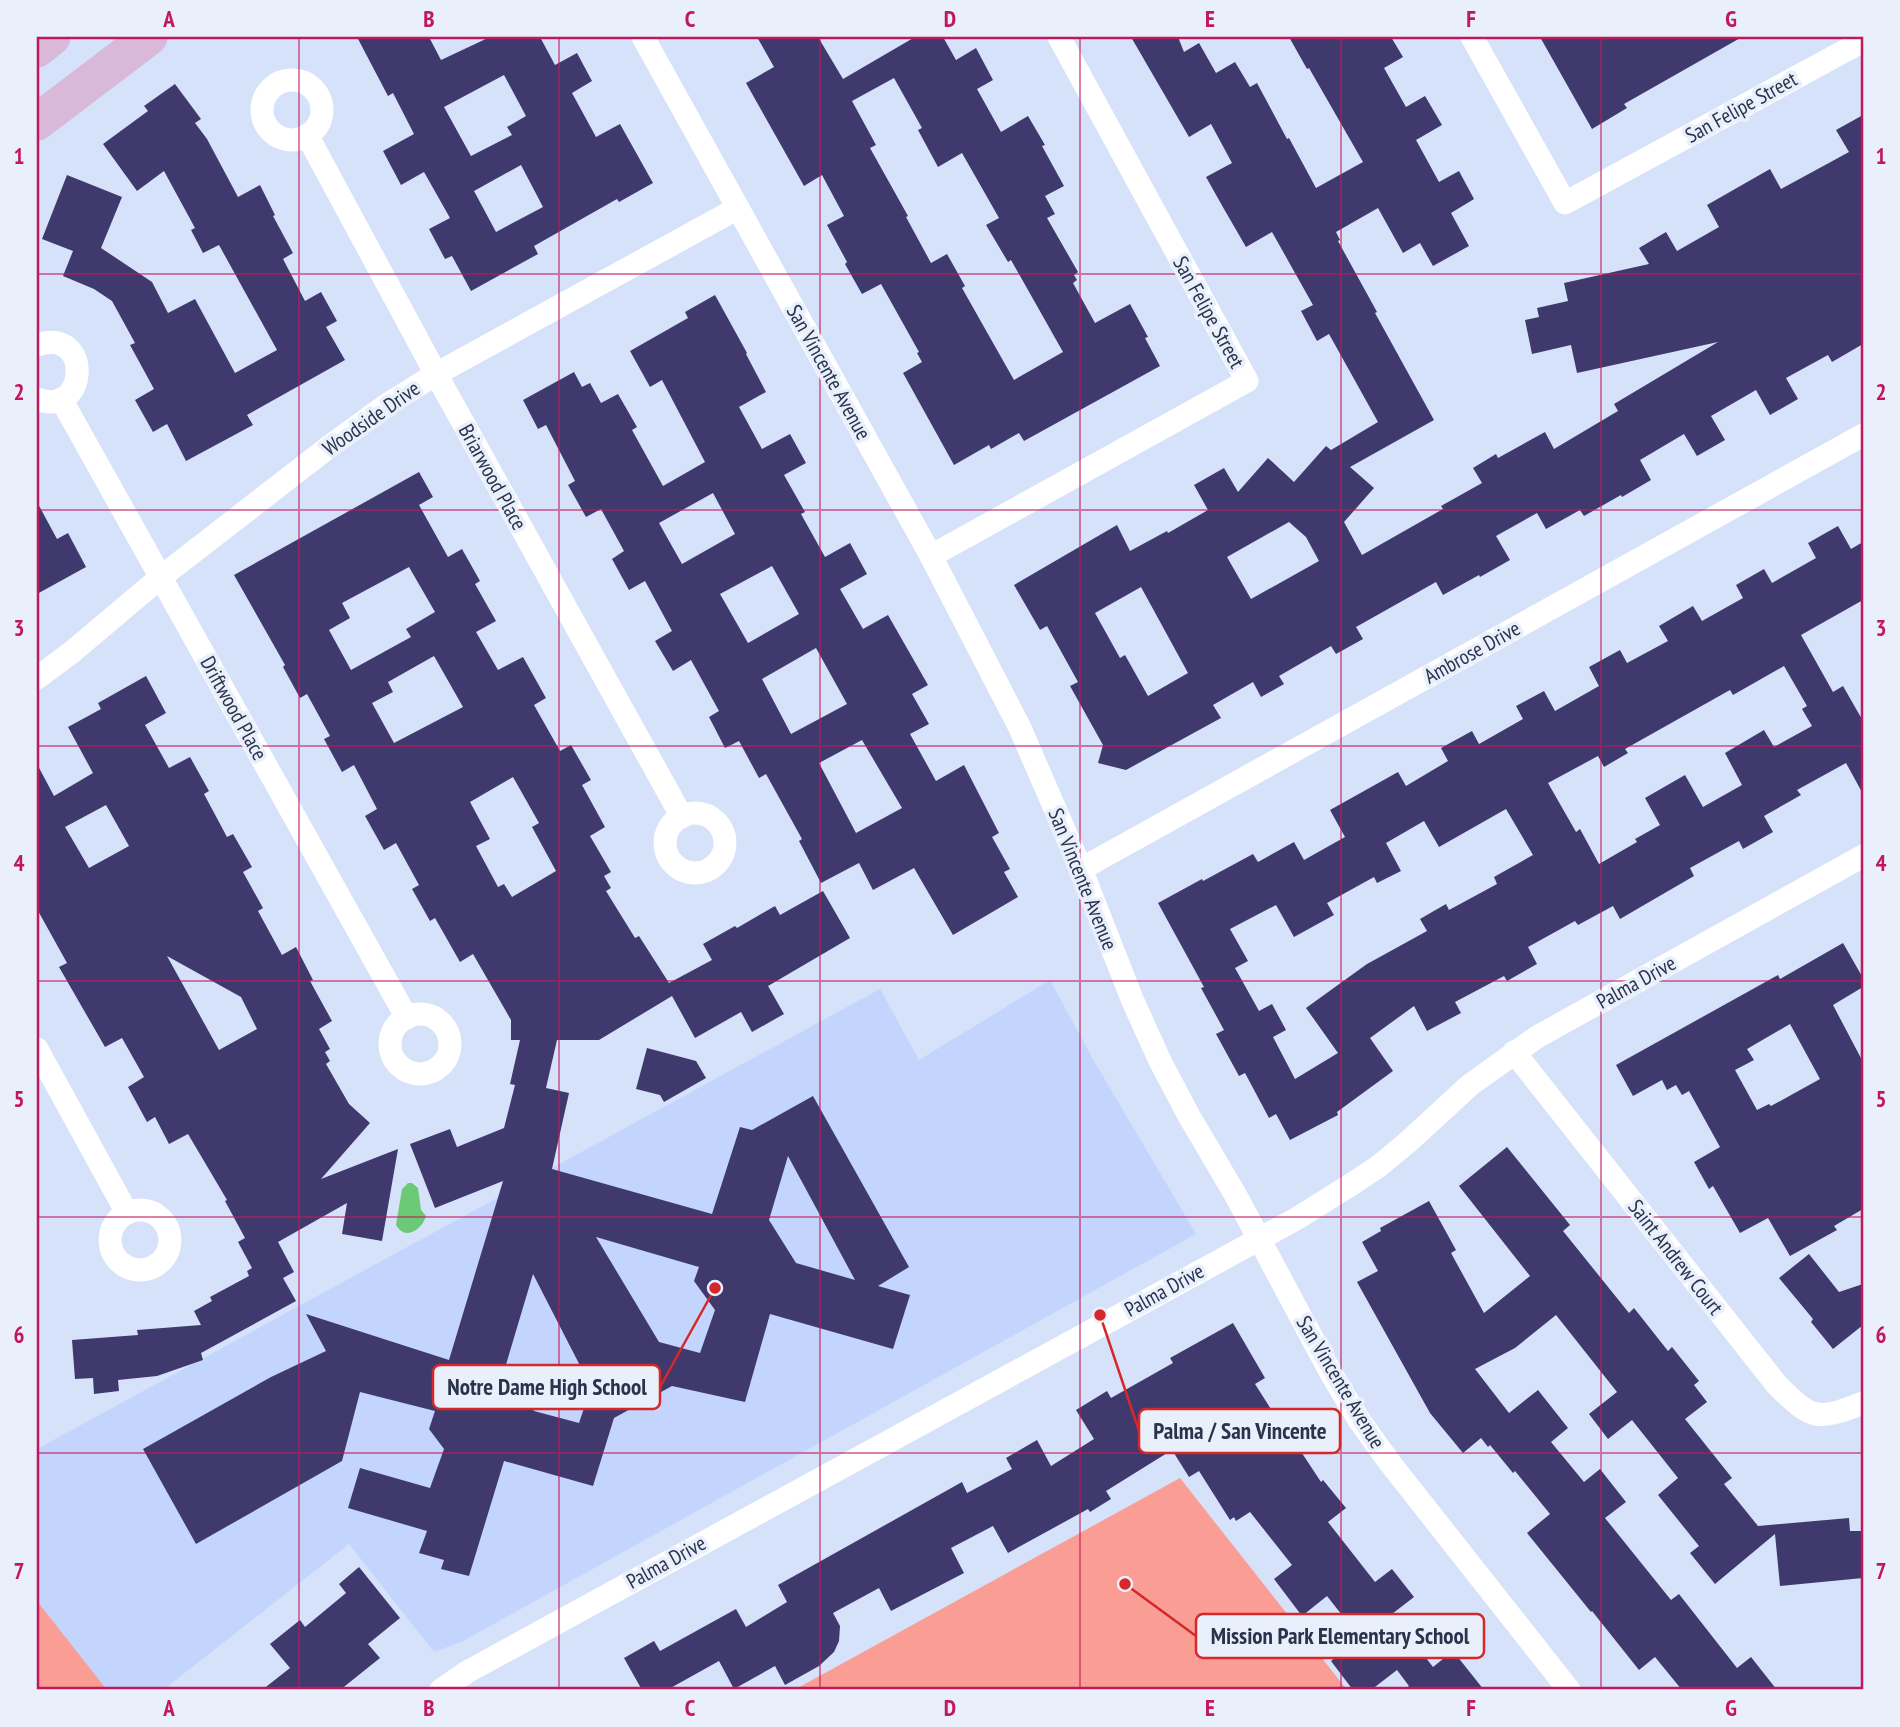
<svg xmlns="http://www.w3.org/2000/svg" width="1900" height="1727" viewBox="0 0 1900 1727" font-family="'PT Sans Narrow',sans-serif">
<rect width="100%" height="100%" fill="#d6e2fa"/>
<!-- built -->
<polygon fill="#c3d5fd" points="1050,980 1094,1061 1196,1234 463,1641 434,1652 349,1544 163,1690 37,1690 37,1449 880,989 919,1060"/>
<!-- green -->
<g fill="#fa9e95">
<polygon points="1180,1478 1347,1690 794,1690"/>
<polygon points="37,1601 107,1690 37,1690"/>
</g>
<!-- water -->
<path fill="#6cc975" d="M 408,1183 L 412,1183 L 418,1188 L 421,1210 L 426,1216 C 422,1230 405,1241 396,1225 L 402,1189 Z"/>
<!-- building -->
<g fill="#3f396e" fill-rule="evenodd">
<path d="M 357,37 L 429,37 L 441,60 L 490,37 L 540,37 L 555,65 L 577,53 L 592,81 L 572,93 L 596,137 L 620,124 L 653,183 L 619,202 L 617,199 L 534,246 L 538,254 L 471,291 L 452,256 L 445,259 L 429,229 L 450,218 L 424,172 L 401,185 L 383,151 L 414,134 L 393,93 L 388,96 ZM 504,75 L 526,116 L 507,127 L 512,135 L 471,156 L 444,107 ZM 521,165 L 543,207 L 496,232 L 474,191 Z"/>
<path d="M 757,37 L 818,37 L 843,79 L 915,37 L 943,37 L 956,60 L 976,48 L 993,80 L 977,89 L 1001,132 L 1028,116 L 1045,145 L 1042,146 L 1064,186 L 1045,196 L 1055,214 L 1047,218 L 1078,272 L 1074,275 L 1077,280 L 1073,283 L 1095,323 L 1130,304 L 1148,337 L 1145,338 L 1160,366 L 1024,441 L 1019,433 L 991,449 L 989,445 L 954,465 L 903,373 L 922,362 L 917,353 L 919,352 L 881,284 L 862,294 L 845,264 L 847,262 L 827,225 L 844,216 L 822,175 L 804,186 L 746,83 L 774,67 ZM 894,78 L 922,128 L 918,130 L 938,167 L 962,153 L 999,218 L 986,225 L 1008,262 L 1011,260 L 1063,352 L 1014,380 L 962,288 L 965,286 L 947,254 L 931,263 L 906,217 L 908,216 L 870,148 L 876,145 L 852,101 Z"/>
<path d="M 1131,37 L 1178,37 L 1184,52 L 1199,43 L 1216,73 L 1235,62 L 1250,87 L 1257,83 L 1287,139 L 1289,138 L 1316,188 L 1363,162 L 1309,68 L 1307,69 L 1289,37 L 1391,37 L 1403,57 L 1384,68 L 1406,107 L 1425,96 L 1442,125 L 1416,140 L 1439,182 L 1459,171 L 1474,199 L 1451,213 L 1469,246 L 1433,266 L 1420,243 L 1403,253 L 1378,208 L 1336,232 L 1340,240 L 1338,241 L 1377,312 L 1375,313 L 1434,420 L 1350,467 L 1374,488 L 1344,522 L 1362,555 L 1443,509 L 1441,506 L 1482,483 L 1473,468 L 1496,454 L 1498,458 L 1545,432 L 1554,449 L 1618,411 L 1614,404 L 1718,342 L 1577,373 L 1571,345 L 1532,354 L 1525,320 L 1539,317 L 1537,308 L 1568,301 L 1564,283 L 1649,264 L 1639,248 L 1666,232 L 1677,251 L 1719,227 L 1707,205 L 1770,169 L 1781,189 L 1849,152 L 1836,130 L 1863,115 L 1863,344 L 1832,362 L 1828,355 L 1786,378 L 1798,399 L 1770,415 L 1756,390 L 1711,416 L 1725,440 L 1697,456 L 1684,434 L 1640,460 L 1651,480 L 1622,497 L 1621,495 L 1584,516 L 1580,510 L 1546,529 L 1537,513 L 1496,536 L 1510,560 L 1480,577 L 1479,575 L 1443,595 L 1436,582 L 1356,627 L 1363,639 L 1336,654 L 1331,646 L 1279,676 L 1284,684 L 1261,697 L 1253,682 L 1213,705 L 1221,718 L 1126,770 L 1098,763 L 1103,745 L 1070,686 L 1078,682 L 1047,626 L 1040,630 L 1014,585 L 1117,525 L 1130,551 L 1167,531 L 1168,533 L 1208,510 L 1194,485 L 1224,468 L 1238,492 L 1268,458 L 1294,482 L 1326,446 L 1331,450 L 1378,422 L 1329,334 L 1317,341 L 1301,311 L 1313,305 L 1272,232 L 1246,247 L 1224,209 L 1206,177 L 1232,163 L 1211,124 L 1189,137 ZM 1289,522 L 1306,537 L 1319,561 L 1251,599 L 1227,557 ZM 1141,587 L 1188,673 L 1148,696 L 1125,655 L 1120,658 L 1095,613 Z"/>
<polygon points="1540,37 1742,37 1624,104 1627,108 1592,129"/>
<polygon points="175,84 201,119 195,123 207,139 238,197 260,185 275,215 273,216 293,253 283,259 305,301 321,292 337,321 326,327 345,360 247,415 253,425 186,461 167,424 153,432 135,400 154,389 130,345 135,343 112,301 94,289 63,276 73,251 42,239 67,175 122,197 101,248 152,282 168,313 195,299 235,373 277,350 219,245 203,253 191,230 195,228 164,171 137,191 103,144 148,111 144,106"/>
<path d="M 715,295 L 747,353 L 746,354 L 766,392 L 739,407 L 762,449 L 790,434 L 806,463 L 784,475 L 805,512 L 801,514 L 825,557 L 850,543 L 867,574 L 840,589 L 863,629 L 888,615 L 928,685 L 912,694 L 929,724 L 910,734 L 936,781 L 964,765 L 999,833 L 992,837 L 1010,869 L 1004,872 L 1018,897 L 953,935 L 914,868 L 873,890 L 859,863 L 821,883 L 799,841 L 802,839 L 766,774 L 759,778 L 739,741 L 725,748 L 709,717 L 719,711 L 691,660 L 673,671 L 655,641 L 672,631 L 645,581 L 629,590 L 612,559 L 624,551 L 601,509 L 586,517 L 568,485 L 575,481 L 546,425 L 538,429 L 523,400 L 574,372 L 582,387 L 590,383 L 601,403 L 618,394 L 637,427 L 632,430 L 663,486 L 705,462 L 662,380 L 650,387 L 630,351 L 688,318 L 685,312 ZM 713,493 L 735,534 L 682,564 L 659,523 ZM 772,566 L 799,614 L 748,643 L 720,594 ZM 816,648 L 847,704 L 791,734 L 762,679 ZM 862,740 L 902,808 L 856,833 L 819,763 Z"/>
<path d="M 419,472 L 433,497 L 419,505 L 448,557 L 462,549 L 480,581 L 475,584 L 496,621 L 476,632 L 498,670 L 523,657 L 546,698 L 534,705 L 560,751 L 571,745 L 591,780 L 582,785 L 605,827 L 590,836 L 611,872 L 604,876 L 611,888 L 606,891 L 635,938 L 639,936 L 669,983 L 712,960 L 703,944 L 735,926 L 737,928 L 775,906 L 780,915 L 823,891 L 850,938 L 768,986 L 784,1014 L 752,1032 L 741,1012 L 695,1038 L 672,996 L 599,1040 L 557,1040 L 546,1088 L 569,1093 L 552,1169 L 712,1214 L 740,1127 L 752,1130 L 813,1096 L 909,1267 L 878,1286 L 910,1295 L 893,1349 L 770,1314 L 745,1402 L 672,1386 L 614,1418 L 593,1486 L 504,1461 L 469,1576 L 441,1569 L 444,1560 L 419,1553 L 427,1531 L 348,1508 L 360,1468 L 430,1488 L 444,1449 L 429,1429 L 435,1411 L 360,1392 L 342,1461 L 196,1544 L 143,1449 L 271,1377 L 326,1351 L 306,1314 L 449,1360 L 503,1181 L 435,1208 L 410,1144 L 450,1129 L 457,1147 L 504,1128 L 515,1085 L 510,1084 L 520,1040 L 511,1040 L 511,1020 L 473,954 L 460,962 L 435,918 L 430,921 L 412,889 L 419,885 L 396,843 L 384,850 L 365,816 L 377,809 L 354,765 L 342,772 L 324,739 L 330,736 L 307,694 L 300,698 L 283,667 L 285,665 L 234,575 ZM 409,567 L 435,612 L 406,629 L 411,637 L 351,670 L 329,630 L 350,618 L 342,603 ZM 434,656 L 463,707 L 394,743 L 372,703 L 393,692 L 388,682 ZM 513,777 L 539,823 L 532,827 L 556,871 L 512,897 L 504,884 L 498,887 L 476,846 L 490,839 L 470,802 ZM 788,1156 L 855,1280 L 796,1263 L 769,1220 ZM 596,1237 L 699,1267 L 694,1281 L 715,1310 L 700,1353 L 659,1342 ZM 533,1274 L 591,1387 L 579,1423 L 534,1411 L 516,1381 L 502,1378 Z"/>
<polygon points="37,502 57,539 68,533 86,567 37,594"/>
<path d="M 1838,526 L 1851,549 L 1863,542 L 1863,600 L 1801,635 L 1833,692 L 1843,686 L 1863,721 L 1863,794 L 1846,763 L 1797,790 L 1801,795 L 1764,816 L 1773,832 L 1743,849 L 1739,841 L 1690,868 L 1694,876 L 1620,919 L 1613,906 L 1578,925 L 1575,921 L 1528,947 L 1537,964 L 1507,981 L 1504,976 L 1455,1002 L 1461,1013 L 1427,1031 L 1414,1006 L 1370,1038 L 1393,1071 L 1337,1112 L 1338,1115 L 1290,1140 L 1276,1114 L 1269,1118 L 1245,1073 L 1239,1076 L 1216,1034 L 1224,1030 L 1201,988 L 1204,987 L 1158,903 L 1202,879 L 1203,881 L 1253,854 L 1258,862 L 1294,842 L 1304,860 L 1345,837 L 1330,810 L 1398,772 L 1406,786 L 1448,761 L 1441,748 L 1472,731 L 1479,744 L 1523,719 L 1516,706 L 1544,691 L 1555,711 L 1599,686 L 1589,667 L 1620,650 L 1627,663 L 1668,641 L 1659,626 L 1693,606 L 1702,621 L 1743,598 L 1736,585 L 1764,569 L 1772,583 L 1816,558 L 1808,543 ZM 1784,666 L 1807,706 L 1802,709 L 1812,726 L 1774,747 L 1764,730 L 1725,753 L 1742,785 L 1703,807 L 1685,775 L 1645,798 L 1660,825 L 1635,839 L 1637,842 L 1599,864 L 1580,829 L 1576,832 L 1548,783 L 1598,756 L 1604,767 L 1628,753 L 1625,749 L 1730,690 L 1733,695 ZM 1506,809 L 1533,855 L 1494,877 L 1497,884 L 1449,910 L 1446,904 L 1420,919 L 1427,931 L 1367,964 L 1306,1008 L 1338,1053 L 1295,1079 L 1273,1037 L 1286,1030 L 1272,1004 L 1259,1011 L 1235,968 L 1248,961 L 1230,929 L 1276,905 L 1294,937 L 1334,915 L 1327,903 L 1374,877 L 1377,883 L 1401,871 L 1386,843 L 1424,821 L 1439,847 Z"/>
<path d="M 146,676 L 166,713 L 145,725 L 169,768 L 190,757 L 209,791 L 204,794 L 227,837 L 233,834 L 252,867 L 243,872 L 263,908 L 258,911 L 282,955 L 296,947 L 313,980 L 310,981 L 332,1021 L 319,1029 L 330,1049 L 325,1052 L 330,1061 L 326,1064 L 349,1104 L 370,1123 L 321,1179 L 398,1149 L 382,1241 L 342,1234 L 347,1203 L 278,1242 L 294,1272 L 283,1278 L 296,1301 L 201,1353 L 203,1360 L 157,1376 L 118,1380 L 119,1391 L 94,1394 L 93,1378 L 75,1379 L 72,1340 L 138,1335 L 137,1330 L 201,1325 L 194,1311 L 212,1301 L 210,1297 L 249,1276 L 247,1271 L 252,1268 L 238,1242 L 245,1238 L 225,1201 L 227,1200 L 188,1134 L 169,1144 L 155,1117 L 147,1122 L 128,1087 L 144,1077 L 122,1038 L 105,1047 L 59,967 L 67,963 L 37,909 L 37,764 L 54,796 L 93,773 L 68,727 L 101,709 L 98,703 ZM 106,805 L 129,846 L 89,868 L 65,827 ZM 167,956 L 241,997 L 257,1029 L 219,1050 Z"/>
<path d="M 1843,943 L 1863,978 L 1863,987 L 1833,1005 L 1863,1062 L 1863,1209 L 1834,1226 L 1837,1230 L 1790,1256 L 1768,1218 L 1740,1233 L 1713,1186 L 1709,1189 L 1694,1162 L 1720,1147 L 1689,1091 L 1682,1095 L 1676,1085 L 1667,1090 L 1662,1080 L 1633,1096 L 1616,1065 L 1778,975 L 1780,979 ZM 1790,1024 L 1820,1079 L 1771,1106 L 1769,1104 L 1757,1110 L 1735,1070 L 1754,1060 L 1747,1049 Z"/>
<polygon points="647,1048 696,1061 706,1078 664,1102 660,1095 636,1089"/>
<polygon points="1507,1147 1570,1225 1563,1231 1629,1313 1634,1308 1668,1351 1672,1347 1699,1381 1694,1385 1707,1402 1685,1419 1732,1478 1724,1484 1758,1526 1849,1518 1850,1531 1861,1531 1862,1541 1863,1541 1863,1578 1780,1586 1775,1534 1715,1584 1690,1553 1699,1546 1658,1495 1678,1478 1632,1420 1608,1439 1589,1414 1617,1392 1556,1315 1515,1348 1475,1369 1509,1413 1538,1390 1568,1428 1551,1442 1584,1482 1600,1469 1626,1502 1605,1518 1671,1600 1679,1594 1737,1668 1751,1657 1777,1690 1682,1690 1655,1657 1639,1670 1592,1611 1591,1612 1527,1533 1550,1514 1515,1471 1513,1473 1490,1445 1488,1447 1481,1438 1463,1453 1430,1413 1357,1282 1378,1271 1362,1242 1381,1231 1380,1228 1429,1201 1456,1250 1451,1253 1484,1313 1530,1276 1459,1186"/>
<polygon points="1809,1254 1839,1292 1863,1284 1863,1325 1833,1349 1811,1322 1813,1319 1779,1278"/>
<polygon points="1233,1323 1265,1378 1255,1384 1290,1439 1292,1438 1321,1482 1323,1480 1346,1508 1328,1522 1375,1582 1392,1569 1414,1597 1392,1614 1433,1667 1453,1651 1484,1690 1403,1690 1409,1686 1397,1670 1371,1690 1353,1690 1331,1661 1360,1638 1327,1596 1302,1616 1274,1579 1292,1565 1250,1512 1236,1521 1234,1517 1230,1520 1199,1471 1189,1477 1172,1450 1106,1491 1111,1499 1090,1512 1088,1509 1008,1553 993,1526 951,1548 964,1573 891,1611 879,1588 833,1613 840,1626 839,1641 834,1652 819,1666 785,1685 775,1666 734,1689 719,1661 667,1690 642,1690 624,1658 654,1641 660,1651 736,1609 746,1627 787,1602 778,1585 962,1482 967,1493 1012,1469 1006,1458 1037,1440 1051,1466 1094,1439 1076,1410 1107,1391 1111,1398 1173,1363 1170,1358"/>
<polygon points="359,1567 400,1618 368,1644 380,1658 340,1690 262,1690 290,1668 270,1644 300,1620 305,1627 346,1593 339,1584"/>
</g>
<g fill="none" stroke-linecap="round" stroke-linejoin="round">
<!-- minor -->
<g stroke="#fff" stroke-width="23">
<polyline points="643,37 931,556 1020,728 1081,869 1132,999 1160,1061 1189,1116 1235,1194 1332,1375 1359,1420 1390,1463 1569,1690"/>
<polyline points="1472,37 1565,203 1863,41"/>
<circle cx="292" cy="110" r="30"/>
<polyline points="307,135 436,374 682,817"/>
<path d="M 37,345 C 93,326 88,419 37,399"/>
<polyline points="61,399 407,1018"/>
<polyline points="931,556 1247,381 1059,37"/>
<polyline points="37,678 72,652 161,577 330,446 385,406 436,374 738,208"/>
<circle cx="695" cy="843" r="30"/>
<polyline points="1081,869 1863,435"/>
<circle cx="420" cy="1044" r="30"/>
<polyline points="37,1049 127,1213"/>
<path d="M 1514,1052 L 1777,1385 C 1812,1420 1817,1421 1863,1403"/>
<circle cx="140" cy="1240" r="30"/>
<polyline points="441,1690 467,1672 1296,1219 1352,1184 1379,1166 1408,1142 1470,1085 1537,1037 1863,856"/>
</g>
<!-- primary -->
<g stroke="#d9b9d9" stroke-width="37">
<polyline points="37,49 52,37"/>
<polyline points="37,122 149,37"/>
</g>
</g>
<!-- grid -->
<path fill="none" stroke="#c2185b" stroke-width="2" stroke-opacity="0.55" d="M 299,37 L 299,1690M 559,37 L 559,1690M 820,37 L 820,1690M 1080,37 L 1080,1690M 1341,37 L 1341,1690M 1601,37 L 1601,1690M 37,274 L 1863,274M 37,510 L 1863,510M 37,746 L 1863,746M 37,981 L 1863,981M 37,1217 L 1863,1217M 37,1453 L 1863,1453"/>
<g text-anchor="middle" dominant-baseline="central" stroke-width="7" stroke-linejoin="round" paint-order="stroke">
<!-- street labels -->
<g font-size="21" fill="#29334b" stroke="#e9effb">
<text transform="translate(1741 107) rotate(-29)">San Felipe Street</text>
<text transform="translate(1209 312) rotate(61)">San Felipe Street</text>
<text transform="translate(829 372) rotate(61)">San Vincente Avenue</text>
<text transform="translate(371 418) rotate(-35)">Woodside Drive</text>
<text transform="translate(493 477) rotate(61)">Briarwood Place</text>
<text transform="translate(1472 652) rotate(-29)">Ambrose Drive</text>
<text transform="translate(234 708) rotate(61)">Driftwood Place</text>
<text transform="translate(1083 879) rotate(68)">San Vincente Avenue</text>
<text transform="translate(1636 982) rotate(-29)">Palma Drive</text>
<text transform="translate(1676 1257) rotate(52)">Saint Andrew Court</text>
<text transform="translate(1164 1290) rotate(-29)">Palma Drive</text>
<text transform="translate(1341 1382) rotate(59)">San Vincente Avenue</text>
<text transform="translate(666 1562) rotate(-29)">Palma Drive</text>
</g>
</g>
<!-- callouts -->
<path fill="none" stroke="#d62828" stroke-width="2.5" d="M715 1288L660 1387M1100 1315L1139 1431M1125 1584L1196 1636"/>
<g fill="#d62828" stroke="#e9effb" stroke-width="2.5">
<circle cx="715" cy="1288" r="7"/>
<circle cx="1100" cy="1315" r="7"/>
<circle cx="1125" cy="1584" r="7"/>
</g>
<g fill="#e9effb" stroke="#d62828" stroke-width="2.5">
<rect x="433" y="1365" width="227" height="44" rx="7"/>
<rect x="1139" y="1409" width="201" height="44" rx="7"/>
<rect x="1196" y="1614" width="288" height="44" rx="7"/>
</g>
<g font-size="23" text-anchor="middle" font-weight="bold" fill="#29334b">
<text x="547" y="1395">Notre Dame High School</text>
<text x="1240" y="1439">Palma / San Vincente</text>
<text x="1340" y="1644">Mission Park Elementary School</text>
</g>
<!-- border -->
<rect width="1900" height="1727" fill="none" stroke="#e9effb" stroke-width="77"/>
<rect x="38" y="38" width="1824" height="1650" fill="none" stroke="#c2185b" stroke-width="2.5"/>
<g font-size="23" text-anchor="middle" font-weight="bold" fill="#c2185b">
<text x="169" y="27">A</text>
<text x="429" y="27">B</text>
<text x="690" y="27">C</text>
<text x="950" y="27">D</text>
<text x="1210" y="27">E</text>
<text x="1471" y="27">F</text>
<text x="1731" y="27">G</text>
<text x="19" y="164">1</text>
<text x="1881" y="164">1</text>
<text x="19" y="400">2</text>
<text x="1881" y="400">2</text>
<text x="19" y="636">3</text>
<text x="1881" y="636">3</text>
<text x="19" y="871">4</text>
<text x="1881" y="871">4</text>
<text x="19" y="1107">5</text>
<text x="1881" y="1107">5</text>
<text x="19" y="1343">6</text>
<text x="1881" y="1343">6</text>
<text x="19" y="1579">7</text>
<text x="1881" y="1579">7</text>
<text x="169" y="1716">A</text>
<text x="429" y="1716">B</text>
<text x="690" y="1716">C</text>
<text x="950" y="1716">D</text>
<text x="1210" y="1716">E</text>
<text x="1471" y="1716">F</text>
<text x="1731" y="1716">G</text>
</g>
</svg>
